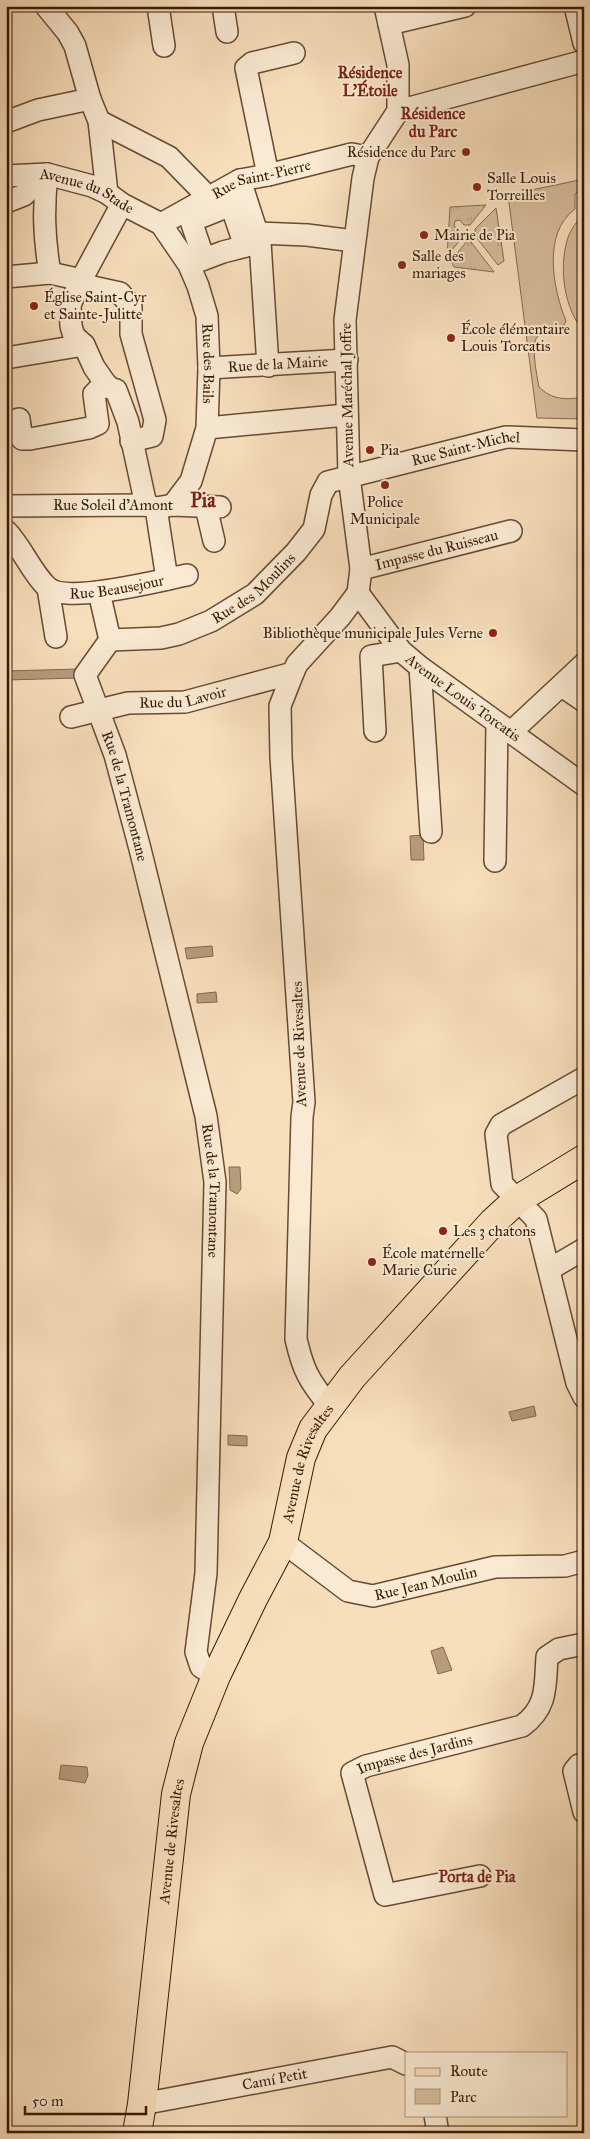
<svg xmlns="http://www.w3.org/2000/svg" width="590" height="2139" viewBox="0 0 590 2139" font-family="'IM FELL Great Primer',serif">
<defs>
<pattern id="grass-tufts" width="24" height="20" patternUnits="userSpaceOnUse" patternTransform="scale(1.25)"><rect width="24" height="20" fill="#d7bd9d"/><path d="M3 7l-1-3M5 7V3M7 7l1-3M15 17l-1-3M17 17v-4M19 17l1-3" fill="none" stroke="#b9a286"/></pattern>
</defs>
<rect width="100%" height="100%" fill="#f8dfbc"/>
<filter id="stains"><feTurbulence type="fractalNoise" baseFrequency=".004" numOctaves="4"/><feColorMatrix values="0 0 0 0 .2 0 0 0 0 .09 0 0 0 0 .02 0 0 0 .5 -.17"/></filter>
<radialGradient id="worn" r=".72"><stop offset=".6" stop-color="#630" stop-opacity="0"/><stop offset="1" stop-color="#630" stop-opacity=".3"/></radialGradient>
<!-- grass -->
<g fill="url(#grass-tufts)" stroke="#886a50">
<polygon points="486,205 470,225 464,225 460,220 455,221 454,226 459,230 461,239 447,256 450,207"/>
<polygon points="496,208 504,261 498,265 476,237 475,229"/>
<polygon points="467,241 471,242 494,272 454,267 451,261"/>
</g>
<!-- park -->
<g fill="#d7bd9d" stroke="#886a50">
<path d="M 584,179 L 584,187 L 575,194 L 575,209 C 542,233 553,289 566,321 L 564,325 C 556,328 544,331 538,336 C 530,342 537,377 539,387 C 552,400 566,400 584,397 L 584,419 L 537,418 L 508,195 Z"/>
<path d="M 584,216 L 584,331 C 564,310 559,268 567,241 C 569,232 575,224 581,217 Z"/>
</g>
<!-- water -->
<g fill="#b79b7d" stroke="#84674d">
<polygon points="78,669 78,678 6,680 6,671"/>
<polygon points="423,835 424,860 411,860 410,836"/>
<polygon points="212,946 213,956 187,959 185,948"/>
<polygon points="216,992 217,1002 197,1003 197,994"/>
<polygon points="229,1167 240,1167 241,1189 237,1194 230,1190"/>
<polygon points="534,1406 536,1416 512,1421 509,1412"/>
<polygon points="228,1435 247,1436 247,1446 228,1445"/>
<polygon points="443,1647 452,1670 438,1674 431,1651"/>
<polygon points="61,1765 87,1767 88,1775 85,1783 59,1779"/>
</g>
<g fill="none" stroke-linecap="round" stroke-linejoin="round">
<!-- minor casing -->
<g stroke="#684a32" stroke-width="24">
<g id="minor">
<polyline points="46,6 68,33 75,46 90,99 99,121 107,193"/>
<polyline points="158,6 164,46"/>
<polyline points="223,6 227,32"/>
<polyline points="575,6 584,43"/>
<polyline points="389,24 465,6"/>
<polyline points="398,111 584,61"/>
<polyline points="99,121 169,157 209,198 215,211"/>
<polyline points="6,122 38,110 90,99"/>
<path d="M 47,174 C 43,210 44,238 50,273"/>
<polyline points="268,175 246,68 252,63 294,53"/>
<path id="s1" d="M 6,176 L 47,174 L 92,186 L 107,193 L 122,204 L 161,224 L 189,265 L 198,286 L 207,316 L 209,368 L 207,428 L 191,481 L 173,505"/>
<polyline points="240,180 260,242 268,366"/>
<polyline points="6,202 24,195 42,176"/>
<polyline points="122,204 79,284 70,305 71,326 74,336 84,345 94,367 105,383 110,388 116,390 128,422 146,505"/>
<path id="s2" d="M 161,224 L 240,180 L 268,175 L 352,154 L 368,157"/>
<polyline points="258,233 307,235 354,241"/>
<polyline points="204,259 191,221 231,205 245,246"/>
<polyline points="191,264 223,252 258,243"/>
<polyline points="6,277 50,273 82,280"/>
<polyline points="79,284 120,293 131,306 131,334 155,420 152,436 131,441"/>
<polyline points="6,358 84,345"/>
<path id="s3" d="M 209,368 L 347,360"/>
<polyline points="6,424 19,419 22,439 30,439 89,428 98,424 94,394 105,383"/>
<polyline points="207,428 346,415"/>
<polyline points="6,506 146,505 156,508 173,505 220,507"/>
<polyline points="206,507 214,541"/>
<polyline points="156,508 167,579"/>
<path id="s4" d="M 6,531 C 22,547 31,572 47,587 C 66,605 160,580 187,575"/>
<path id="s5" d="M 361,569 L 511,531"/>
<polyline points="48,588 56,637"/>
<path id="s6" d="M 99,592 L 110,640 L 85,675 L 115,755 L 139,845 L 206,1116 L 215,1182 L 206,1573 L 196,1652 L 201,1667 L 216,1676"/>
<path id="s7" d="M 358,593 L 401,651 L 420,667 L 584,785"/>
<path id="s8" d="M 110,640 L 161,638 L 179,634 L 211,621 L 255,594 L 296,552 L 314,529 L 321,495 L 328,482 L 506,437 L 584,440"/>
<polyline points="420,667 431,832"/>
<polyline points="562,686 584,701"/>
<path id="s9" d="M 71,717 L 128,703 L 185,702 L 293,673"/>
<polyline points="375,731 371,656 401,651"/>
<polyline points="511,732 584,664"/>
<polyline points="495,861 497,723"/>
<polyline points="584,1078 501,1125 496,1134 502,1184 536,1219 577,1383 584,1397"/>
<polyline points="550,1269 584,1249"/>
<path d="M 329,1405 C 309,1381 303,1370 296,1339 L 302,1117 L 304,1102 L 281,757 L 280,706 L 293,673 L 297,664 L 340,617 L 358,593 L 361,569 L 349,476 L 345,320 L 363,178 L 368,157 L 398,111 L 398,65 L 385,6"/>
<path id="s10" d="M 283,1542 L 348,1591 L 373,1596 L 495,1567 L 565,1566 L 584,1561"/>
<polyline points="584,1765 579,1765 574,1771 584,1812"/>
<path id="s11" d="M 480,1876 L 385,1895 L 352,1773 L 366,1766 L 522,1726 C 548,1707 545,1686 547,1657 L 559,1649 L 584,1644"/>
<path id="s12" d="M 142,2104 L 392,2057 L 406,2064"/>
<polyline points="435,2115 438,2133"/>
</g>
</g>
<!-- major casing -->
<g stroke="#381804" stroke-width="30">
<g id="major">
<path id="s13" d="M 137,2133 L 142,2104 L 176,1794 L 189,1743 L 216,1676 L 253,1599 L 283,1542 L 301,1458 L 313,1429 L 352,1377 L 493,1222 L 517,1200 L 584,1159"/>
</g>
</g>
<!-- minor -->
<use href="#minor" stroke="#faead3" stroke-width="21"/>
<!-- major -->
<use href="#major" stroke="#f8dfbc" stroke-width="28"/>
</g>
<!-- markers -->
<g fill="#8f2418" stroke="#faead3" stroke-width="2">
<circle cx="466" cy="152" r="5"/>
<circle cx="477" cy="187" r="5"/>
<circle cx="424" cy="235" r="5"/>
<circle cx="402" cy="265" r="5"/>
<circle cx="34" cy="306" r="5"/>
<circle cx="451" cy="338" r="5"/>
<circle cx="370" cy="450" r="5"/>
<circle cx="385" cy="485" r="5"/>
<circle cx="493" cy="633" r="5"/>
<circle cx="443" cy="1231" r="5"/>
<circle cx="372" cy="1262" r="5"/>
</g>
<g text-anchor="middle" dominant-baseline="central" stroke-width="4" stroke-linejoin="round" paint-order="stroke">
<!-- poi labels -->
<g font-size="15" fill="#381804" stroke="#faead3" text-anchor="start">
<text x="456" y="152" text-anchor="end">Résidence du Parc</text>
<text x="487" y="178">Salle Louis<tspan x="487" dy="17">Torreilles</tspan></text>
<text x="434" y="235">Mairie de Pia</text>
<text x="412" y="256">Salle des<tspan x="412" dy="17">mariages</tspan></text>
<text x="44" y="297">Église Saint-Cyr<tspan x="44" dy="17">et Sainte-Julitte</tspan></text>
<text x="461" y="329">École élémentaire<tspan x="461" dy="17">Louis Torcatis</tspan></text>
<text x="380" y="450">Pia</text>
<text x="385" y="502" text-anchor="middle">Police<tspan x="385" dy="17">Municipale</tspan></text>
<text x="483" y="633" text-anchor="end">Bibliothèque municipale Jules Verne</text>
<text x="453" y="1231">Les 3 chatons</text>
<text x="382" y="1253">École maternelle<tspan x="382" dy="17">Marie Curie</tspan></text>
</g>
<!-- street labels -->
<g font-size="15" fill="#381804" stroke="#faead3">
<text stroke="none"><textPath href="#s2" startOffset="111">Rue Saint-Pierre</textPath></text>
<text stroke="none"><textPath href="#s1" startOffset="84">Avenue du Stade</textPath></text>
<text stroke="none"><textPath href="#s1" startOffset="318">Rue des Bails</textPath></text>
<text stroke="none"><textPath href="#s3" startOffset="69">Rue de la Mairie</textPath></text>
<text transform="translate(347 395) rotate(-91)">Avenue Maréchal Joffre</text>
<text stroke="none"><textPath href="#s8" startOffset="435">Rue Saint-Michel</textPath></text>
<text x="113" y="505">Rue Soleil d'Amont</text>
<text stroke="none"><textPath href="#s5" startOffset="78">Impasse du Ruisseau</textPath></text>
<text stroke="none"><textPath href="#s4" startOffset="141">Rue Beausejour</textPath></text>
<text stroke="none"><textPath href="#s8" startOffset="158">Rue des Moulins</textPath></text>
<text stroke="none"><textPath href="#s9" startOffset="114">Rue du Lavoir</textPath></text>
<text stroke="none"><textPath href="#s7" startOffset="150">Avenue Louis Torcatis</textPath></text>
<text stroke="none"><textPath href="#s6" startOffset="220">Rue de la Tramontane</textPath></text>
<text transform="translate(299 1044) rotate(-92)">Avenue de Rivesaltes</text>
<text stroke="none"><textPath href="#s6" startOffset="625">Rue de la Tramontane</textPath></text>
<text stroke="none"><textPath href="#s13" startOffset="699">Avenue de Rivesaltes</textPath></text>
<text stroke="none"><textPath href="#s10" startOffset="161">Rue Jean Moulin</textPath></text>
<text stroke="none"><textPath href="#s11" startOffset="289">Impasse des Jardins</textPath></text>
<text stroke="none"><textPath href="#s13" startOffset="294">Avenue de Rivesaltes</textPath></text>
<text stroke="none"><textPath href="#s12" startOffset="135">Camí Petit</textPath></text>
</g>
<!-- neighbourhood labels -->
<g font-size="16" font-weight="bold" fill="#7a1f14" stroke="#faead3">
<text x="370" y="72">Résidence<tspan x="370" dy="18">L'Étoile</tspan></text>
<text x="433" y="113">Résidence<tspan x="433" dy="18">du Parc</tspan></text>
<text x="477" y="1876">Porta de Pia</text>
</g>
<!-- district labels -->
<g font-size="20" font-weight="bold" fill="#7a1f14" stroke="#faead3">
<text x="203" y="500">Pia</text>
</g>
</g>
<!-- margin -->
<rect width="590" height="2139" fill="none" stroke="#f8dfbc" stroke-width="25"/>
<rect x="8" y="8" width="575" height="2124" fill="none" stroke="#381804" stroke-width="2.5"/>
<rect x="12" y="12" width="565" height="2114" fill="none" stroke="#381804"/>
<!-- legend -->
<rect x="405" y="2052" width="162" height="65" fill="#faead3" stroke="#ac9680"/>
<rect x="415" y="2068" width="25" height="8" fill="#f8dfbc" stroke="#ac9680"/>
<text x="450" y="2076" font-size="15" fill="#381804">Route</text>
<rect x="415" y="2089" width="25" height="15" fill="#d7bd9d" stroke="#ac9680"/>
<text x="450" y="2102" font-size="15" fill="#381804">Parc</text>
<!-- scale -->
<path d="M25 2106v8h121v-8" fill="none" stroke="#381804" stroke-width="2.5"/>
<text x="32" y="2106" font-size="15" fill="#381804" stroke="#faead3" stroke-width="4" paint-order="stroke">50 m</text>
<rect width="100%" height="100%" filter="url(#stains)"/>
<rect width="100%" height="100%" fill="url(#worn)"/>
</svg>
